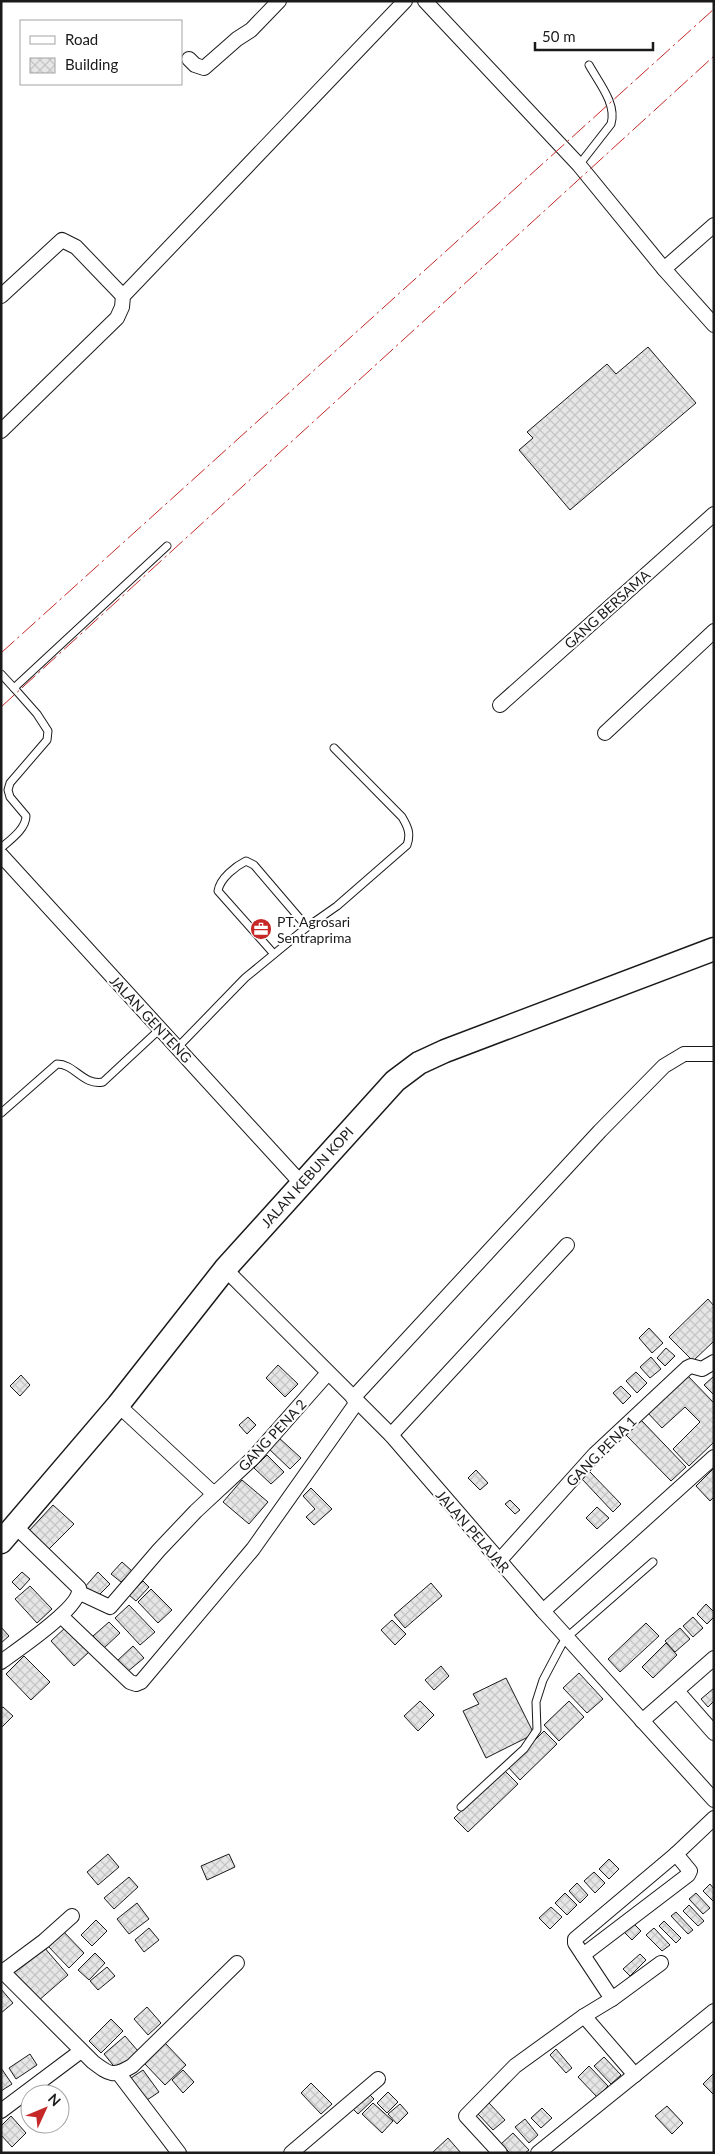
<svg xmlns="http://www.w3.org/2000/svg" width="715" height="2154" viewBox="0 0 715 2154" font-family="Lato,sans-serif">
<defs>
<pattern id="building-cross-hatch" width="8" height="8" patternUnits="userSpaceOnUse" patternTransform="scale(1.25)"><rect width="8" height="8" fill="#e6e6e6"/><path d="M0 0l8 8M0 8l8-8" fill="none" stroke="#c5c5c5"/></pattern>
</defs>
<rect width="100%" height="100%" fill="#fff"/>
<!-- building -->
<g fill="url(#building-cross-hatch)" stroke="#1a1a1a">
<polygon points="648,347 696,403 570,510 519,450 533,438 527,432 607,364 616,374"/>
<polygon points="708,1299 714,1306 714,1341 693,1361 669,1337"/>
<polygon points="649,1328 663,1343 652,1353 639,1338"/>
<polygon points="666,1348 675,1356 665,1366 657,1358"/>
<polygon points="651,1357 661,1369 650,1378 640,1367"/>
<polygon points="278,1365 298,1384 285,1397 266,1378"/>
<polygon points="636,1372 647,1383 637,1393 626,1381"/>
<polygon points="21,1375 30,1385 20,1396 10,1386"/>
<polygon points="687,1375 714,1403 714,1442 689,1466 673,1449 700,1422 685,1407 662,1428 647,1412"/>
<polygon points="714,1376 714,1395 704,1385"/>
<polygon points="621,1386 631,1396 623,1404 613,1393"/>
<polygon points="248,1417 256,1425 247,1434 239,1425"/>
<polygon points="641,1420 686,1467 671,1481 626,1435"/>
<polygon points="278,1437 301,1458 290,1469 268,1448"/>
<polygon points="267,1455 284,1472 271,1484 254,1468"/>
<polygon points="714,1468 714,1497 710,1501 696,1486"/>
<polygon points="476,1470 488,1483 480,1490 468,1478"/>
<polygon points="590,1472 621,1504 613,1512 582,1479"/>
<polygon points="242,1480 268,1502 249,1524 223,1502"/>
<polygon points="311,1488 332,1509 314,1525 306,1517 315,1509 303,1496"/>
<polygon points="510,1500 520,1510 515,1514 505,1504"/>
<polygon points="53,1505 74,1524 47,1551 27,1533"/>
<polygon points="597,1507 609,1518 597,1529 586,1518"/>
<polygon points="122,1562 132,1571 121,1582 111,1574"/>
<polygon points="22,1572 30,1579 20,1590 12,1582"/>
<polygon points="98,1572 110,1584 95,1599 84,1588"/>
<polygon points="143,1581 149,1587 136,1601 129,1595"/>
<polygon points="431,1583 442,1596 405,1628 394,1615"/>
<polygon points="30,1586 52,1609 37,1623 15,1599"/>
<polygon points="151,1589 172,1610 158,1623 138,1602"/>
<polygon points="706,1604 714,1612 714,1617 707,1624 697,1614"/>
<polygon points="129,1605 155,1632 140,1645 115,1618"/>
<polygon points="693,1617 703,1628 693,1637 683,1626"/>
<polygon points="392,1620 406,1634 395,1645 381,1630"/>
<polygon points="109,1622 120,1633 104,1648 93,1636"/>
<polygon points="646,1623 659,1636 620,1672 608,1659"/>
<polygon points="1,1627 9,1636 1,1643"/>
<polygon points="66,1627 89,1652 74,1666 51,1641"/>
<polygon points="680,1628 690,1639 675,1652 665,1641"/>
<polygon points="666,1643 677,1655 653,1678 642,1667"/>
<polygon points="133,1646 144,1658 127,1672 117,1661"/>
<polygon points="24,1656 50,1682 31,1700 6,1674"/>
<polygon points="441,1666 449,1676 434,1690 425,1680"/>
<polygon points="579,1673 603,1699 587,1713 563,1688"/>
<polygon points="506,1678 534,1734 486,1758 463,1711 479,1704 473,1694"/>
<polygon points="714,1688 714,1701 708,1707 701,1699"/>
<polygon points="420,1701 434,1715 418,1731 404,1716"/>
<polygon points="569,1701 584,1717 559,1741 544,1725"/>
<polygon points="3,1707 13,1716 1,1728 1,1708"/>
<polygon points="544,1731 557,1744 520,1780 508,1767"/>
<polygon points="504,1770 518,1784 468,1832 454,1818"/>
<polygon points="108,1854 119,1867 98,1885 87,1872"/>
<polygon points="229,1854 235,1867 207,1880 201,1866"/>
<polygon points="609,1859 619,1869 609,1879 599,1869"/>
<polygon points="594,1872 605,1883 595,1893 584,1881"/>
<polygon points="129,1877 138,1887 114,1909 104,1898"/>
<polygon points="577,1883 588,1895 580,1903 569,1891"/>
<polygon points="710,1884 714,1889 714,1902 703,1891"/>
<polygon points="565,1893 577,1905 567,1915 555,1903"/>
<polygon points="696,1893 710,1908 703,1914 689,1899"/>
<polygon points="137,1903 149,1919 129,1934 117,1919"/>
<polygon points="689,1905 704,1921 698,1926 683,1911"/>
<polygon points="551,1907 562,1917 550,1929 539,1918"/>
<polygon points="676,1912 693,1930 688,1934 671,1916"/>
<polygon points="96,1920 107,1931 92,1946 81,1935"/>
<polygon points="630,1920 641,1931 632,1940 621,1929"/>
<polygon points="664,1921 681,1938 676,1943 659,1926"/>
<polygon points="149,1928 159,1940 144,1952 135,1940"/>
<polygon points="654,1928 670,1945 662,1951 646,1935"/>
<polygon points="62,1930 84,1953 69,1968 47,1945"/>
<polygon points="43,1946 68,1975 38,2001 12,1972"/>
<polygon points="95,1953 105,1963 89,1980 78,1970"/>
<polygon points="640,1954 646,1960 630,1976 623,1969"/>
<polygon points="107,1967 115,1976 98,1990 90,1981"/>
<polygon points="1,1989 13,2003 1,2013"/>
<polygon points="147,2007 161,2023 148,2035 134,2019"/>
<polygon points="111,2019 123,2031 101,2053 89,2041"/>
<polygon points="125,2036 138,2051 117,2070 104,2054"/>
<polygon points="165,2043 186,2065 165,2085 144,2063"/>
<polygon points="556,2049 572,2068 566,2073 550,2055"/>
<polygon points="30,2054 37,2065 16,2079 9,2068"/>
<polygon points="604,2057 621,2075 611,2084 594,2066"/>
<polygon points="589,2066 608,2086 597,2097 578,2077"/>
<polygon points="1,2068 12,2084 1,2091"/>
<polygon points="143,2070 159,2092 144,2102 128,2080"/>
<polygon points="183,2070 194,2082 183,2093 172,2080"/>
<polygon points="713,2074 714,2076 714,2095 703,2084"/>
<polygon points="311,2083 332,2104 321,2114 301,2093"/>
<polygon points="366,2091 374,2099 358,2114 350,2106"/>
<polygon points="388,2092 398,2102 387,2113 377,2103"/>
<polygon points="373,2103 393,2121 382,2133 362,2114"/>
<polygon points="489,2103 505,2120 493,2130 478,2114"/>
<polygon points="400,2104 408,2113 397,2124 388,2114"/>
<polygon points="667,2106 683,2123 672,2134 655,2116"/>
<polygon points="542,2108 552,2118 541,2128 531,2118"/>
<polygon points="11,2116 26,2133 12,2147 1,2135 1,2126"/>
<polygon points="525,2119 538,2135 529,2143 515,2127"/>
<polygon points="513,2133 529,2150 525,2153 510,2153 501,2144"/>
<polygon points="448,2138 461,2153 432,2153"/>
</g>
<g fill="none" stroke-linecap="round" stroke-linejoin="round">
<!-- lane casing -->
<g stroke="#1a1a1a" stroke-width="9">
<g id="lane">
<path d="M 579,165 L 611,124 C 617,104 599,83 589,65"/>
<polyline points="1,674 14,688"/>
<path d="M 1,848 C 10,840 26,829 26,816 L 10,797 L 8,790 L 10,783 L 47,740 L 48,731 L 37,714 L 14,688 L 167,546"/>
<path d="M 274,954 L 218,891 C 220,878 236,866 246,861 L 254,865 L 307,927"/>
<path d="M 177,1048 L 245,978 L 307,927 L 337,906 L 407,845 C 411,834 408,827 402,817 L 334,748"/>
<path d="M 1,1113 L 57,1064 C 75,1064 83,1086 103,1082 L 160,1029"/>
<polyline points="461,1807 524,1749 537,1730 536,1702 543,1680 561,1646 566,1638 653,1562"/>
</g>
</g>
<!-- street casing -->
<g stroke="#1a1a1a" stroke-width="16">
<g id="street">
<polyline points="425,1 579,165 664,269 714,325"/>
<polyline points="189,59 195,65 204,68 237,39 251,30 279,1"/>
<polyline points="664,269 714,225"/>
<polyline points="1,296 62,240 76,247 123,296"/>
<polyline points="1,431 117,318 122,307 123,296 405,1"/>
<polyline points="500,705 714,514"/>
<polyline points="605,733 714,631"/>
<polyline points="1,855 301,1183"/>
<polyline points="225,1269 391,1435 543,1611 714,1800"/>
<polyline points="353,1398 600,1131 664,1066 684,1054 714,1054"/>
<polyline points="118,1405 214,1494"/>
<polyline points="391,1435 567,1245"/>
<polyline points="499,1561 595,1454 687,1368 691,1366 702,1369 714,1362"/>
<polyline points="80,1593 110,1607 159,1550 196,1511 253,1458 328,1373"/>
<polyline points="543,1611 714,1457"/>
<polyline points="61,1616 130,1682 136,1684 141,1682 253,1549 357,1402"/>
<path d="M 1,1662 C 17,1650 82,1607 79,1588 L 15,1526"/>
<polyline points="677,1691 714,1733"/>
<polyline points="642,1721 714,1658"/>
<polyline points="583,1955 688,1875 690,1871 676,1854"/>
<path d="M 1,1970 L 93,2062 C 110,2075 113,2077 132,2066 L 237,1963"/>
<polyline points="1,1973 44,1941 72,1916"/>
<polyline points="612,1999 575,1943 575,1939 676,1854 714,1818"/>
<polyline points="119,2074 179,2153"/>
<polyline points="635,2075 584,2016 612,1999 661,1963"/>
<polyline points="1,2111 81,2051"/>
<polyline points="291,2153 378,2079"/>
<polyline points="500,2153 466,2116 515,2066 584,2016"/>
<polyline points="538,2153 714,2011"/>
</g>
</g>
<!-- primary casing -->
<g stroke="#1a1a1a" stroke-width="25">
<polyline id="primary" points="1,1542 118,1405 225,1269 395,1081 419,1063 445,1051 714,949"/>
</g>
<!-- lane -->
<use href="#lane" stroke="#fff" stroke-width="7"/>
<!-- street -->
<use href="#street" stroke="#fff" stroke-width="14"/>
<!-- primary -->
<use href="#primary" stroke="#fff" stroke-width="22"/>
<!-- power -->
<g stroke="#c62828" stroke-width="1" stroke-dasharray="18 4 2.5 4" stroke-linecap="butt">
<polyline points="1,653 714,9"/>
<polyline points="1,707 714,56"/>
</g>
</g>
<!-- icons -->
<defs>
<g id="office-disc" transform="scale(1.125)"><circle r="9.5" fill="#c62828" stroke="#fff"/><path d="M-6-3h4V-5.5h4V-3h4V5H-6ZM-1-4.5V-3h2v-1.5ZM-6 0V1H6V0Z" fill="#fff"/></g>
</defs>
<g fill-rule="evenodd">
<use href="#office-disc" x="261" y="929"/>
</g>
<g text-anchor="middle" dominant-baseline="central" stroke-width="4" stroke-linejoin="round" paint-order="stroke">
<!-- street labels -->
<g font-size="14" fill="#1a1a1a" stroke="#fff">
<text transform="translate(607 609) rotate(-42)">GANG BERSAMA</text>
<text transform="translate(151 1019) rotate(47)">JALAN GENTENG</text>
<text transform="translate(307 1177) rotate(-48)">JALAN KEBUN KOPI</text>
<text transform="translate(272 1435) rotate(-47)">GANG PENA 2</text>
<text transform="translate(601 1451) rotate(-45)">GANG PENA 1</text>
<text transform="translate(473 1531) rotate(49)">JALAN PELAJAR</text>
</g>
<!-- poi labels -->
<g font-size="14" fill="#1a1a1a" stroke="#fff" text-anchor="start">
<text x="277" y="921">PT. Agrosari<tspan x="277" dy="16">Sentraprima</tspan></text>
</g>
</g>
<!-- border -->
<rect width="715" height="2154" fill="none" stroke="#1a1a1a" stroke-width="5"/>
<!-- legend -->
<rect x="20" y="20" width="162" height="65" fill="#ffffff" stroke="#a3a3a3"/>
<rect x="30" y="36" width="25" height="8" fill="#ffffff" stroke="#a3a3a3"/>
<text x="65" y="45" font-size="15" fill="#1a1a1a">Road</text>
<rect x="30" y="58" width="25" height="15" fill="url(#building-cross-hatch)" stroke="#a3a3a3"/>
<text x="65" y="70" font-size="15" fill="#1a1a1a">Building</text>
<!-- north arrow -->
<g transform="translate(45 2109) rotate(46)"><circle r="24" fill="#ffffff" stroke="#a3a3a3"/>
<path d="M0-4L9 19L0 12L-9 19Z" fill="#c62828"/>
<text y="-8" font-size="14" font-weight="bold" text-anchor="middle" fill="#1a1a1a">N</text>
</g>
<!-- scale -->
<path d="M535 42v8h118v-8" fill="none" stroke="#1a1a1a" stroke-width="2.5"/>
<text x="542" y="42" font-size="15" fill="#1a1a1a" stroke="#ffffff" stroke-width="4" paint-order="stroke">50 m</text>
</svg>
